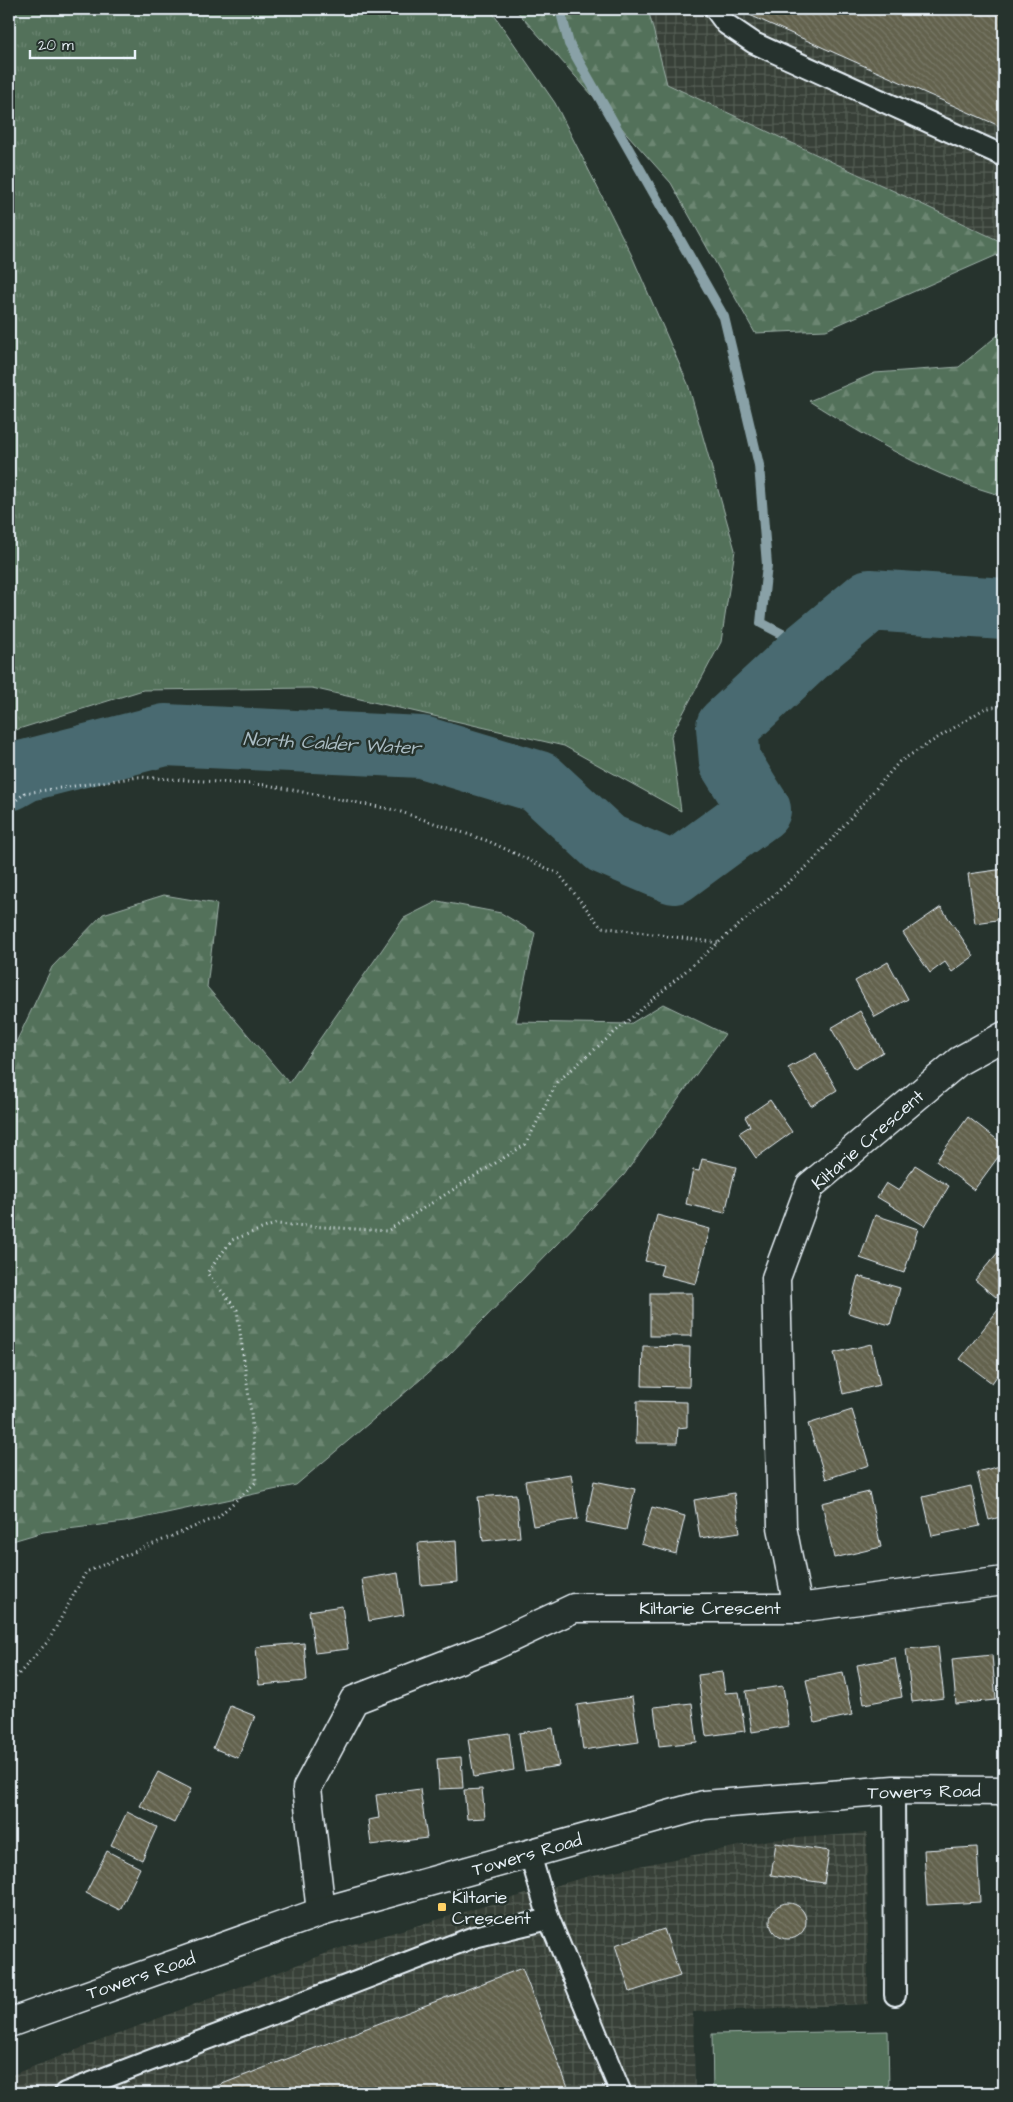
<svg xmlns="http://www.w3.org/2000/svg" width="1013" height="2102" viewBox="0 0 1013 2102" font-family="'Architects Daughter',sans-serif">
<defs>
<pattern id="industrial-grid" width="8" height="8" patternUnits="userSpaceOnUse" patternTransform="scale(1.25)"><rect width="8" height="8" fill="#384137"/><path d="M0 4h8M4 0v8" fill="none" stroke="#555d55"/></pattern>
<pattern id="grass-tufts" width="24" height="20" patternUnits="userSpaceOnUse" patternTransform="scale(1.25)"><rect width="24" height="20" fill="#53715a"/><path d="M3 7l-1-3M5 7V3M7 7l1-3M15 17l-1-3M17 17v-4M19 17l1-3" fill="none" stroke="#6c8672"/></pattern>
<pattern id="forest-firs" width="22" height="20" patternUnits="userSpaceOnUse" patternTransform="scale(1.25)"><rect width="22" height="20" fill="#53715a"/><path d="M5 1l3.5 6h-7zM16 11l3.5 6h-7z" fill="#6c8672"/></pattern>
<pattern id="building-back-hatch" width="6" height="6" patternUnits="userSpaceOnUse" patternTransform="scale(1.25)"><rect width="6" height="6" fill="#63624e"/><path d="M-1 5l2 2M0 0l6 6M5-1l2 2" fill="none" stroke="#797968"/></pattern>
</defs>
<rect width="100%" height="100%" fill="#26332d"/>
<filter id="ink" filterUnits="userSpaceOnUse"><feTurbulence type="fractalNoise" baseFrequency=".02" numOctaves="2"/><feDisplacementMap in="SourceGraphic" scale="10" xChannelSelector="R" yChannelSelector="G"/><feConvolveMatrix kernelMatrix="1 2 1 2 8 2 1 2 1" color-interpolation-filters="sRGB"/></filter>
<g filter="url(#ink)">
<!-- industrial -->
<g fill="url(#industrial-grid)">
<polygon points="648,9 1004,9 1004,243 667,84"/>
<polygon points="867,1833 868,2004 693,2012 695,2093 9,2093 9,2076 343,1947 589,1876 769,1840"/>
</g>
<!-- grass -->
<polygon fill="url(#grass-tufts)" stroke="#9eb1a9" points="9,9 490,9 555,103 631,254 688,384 735,550 721,642 671,736 681,811 564,746 312,688 143,690 9,732"/>
<!-- forest -->
<g fill="url(#forest-firs)" stroke="#9eb1a9">
<polygon points="515,9 648,9 667,84 1004,243 1004,252 826,330 755,333 671,183"/>
<path d="M 1004,330 L 1004,496 C 934,478 870,439 809,401 L 875,373 L 959,367 Z"/>
<polygon points="164,895 217,904 207,987 289,1083 404,918 438,901 501,913 535,933 516,1022 630,1024 663,1004 725,1034 624,1175 447,1357 296,1485 125,1522 43,1532 9,1542 9,1057 52,967 103,914"/>
</g>
<!-- pitch -->
<polygon fill="#53715a" stroke="#9eb1a9" points="888,2031 889,2093 713,2093 712,2034"/>
<g fill="none" stroke-linecap="round" stroke-linejoin="round">
<!-- stream -->
<polyline stroke="#89a1a7" stroke-width="10" points="560,9 569,44 724,317 759,465 767,565 761,623 811,649"/>
<!-- river -->
<polyline stroke="#4a6b71" stroke-width="62" points="9,780 25,771 165,735 422,747 539,782 606,844 674,873 760,810 730,762 727,727 811,649 870,600 1004,609"/>
</g>
<!-- building -->
<g fill="url(#building-back-hatch)" stroke="#e8f1f8">
<polygon points="736,9 1004,9 1004,128"/>
<polygon points="1004,869 1004,919 975,923 968,874"/>
<polygon points="941,907 974,956 952,972 945,962 930,973 903,933"/>
<polygon points="888,962 908,999 875,1017 855,981"/>
<polygon points="860,1011 883,1052 855,1069 831,1028"/>
<polygon points="816,1053 837,1090 811,1106 788,1068"/>
<polygon points="770,1100 792,1132 756,1158 739,1133 750,1126 745,1117"/>
<polygon points="968,1117 1004,1145 1004,1149 974,1190 936,1161"/>
<polygon points="702,1159 736,1167 725,1213 686,1204 693,1170 699,1171"/>
<polygon points="915,1165 949,1186 925,1226 877,1197 886,1183 899,1191"/>
<polygon points="657,1215 710,1229 696,1284 660,1275 663,1265 645,1261"/>
<polygon points="875,1215 918,1229 904,1273 860,1258"/>
<polygon points="1004,1245 1004,1288 996,1297 975,1280"/>
<polygon points="858,1276 900,1288 890,1325 848,1313"/>
<rect x="650" y="1293" width="42" height="43"/>
<polygon points="1001,1306 1004,1309 1004,1366 992,1383 960,1359"/>
<polygon points="871,1344 880,1385 843,1394 834,1353"/>
<polygon points="643,1346 690,1347 689,1387 642,1386"/>
<polygon points="637,1401 687,1402 687,1427 678,1428 677,1443 636,1443"/>
<polygon points="852,1410 869,1465 826,1479 808,1424"/>
<polygon points="1004,1465 1004,1516 989,1520 977,1472"/>
<polygon points="571,1474 578,1519 533,1526 525,1481"/>
<polygon points="594,1481 635,1489 626,1530 586,1522"/>
<polygon points="971,1486 980,1526 932,1536 923,1497"/>
<polygon points="869,1492 881,1547 834,1558 822,1503"/>
<polygon points="734,1493 740,1532 700,1538 694,1500"/>
<polygon points="516,1494 520,1537 483,1541 478,1497"/>
<polygon points="652,1507 685,1516 676,1554 641,1544"/>
<polygon points="456,1540 458,1582 421,1585 418,1543"/>
<polygon points="398,1573 404,1615 369,1621 362,1579"/>
<polygon points="342,1606 348,1649 315,1653 309,1611"/>
<polygon points="304,1643 307,1681 259,1685 256,1647"/>
<polygon points="938,1646 944,1698 912,1702 906,1649"/>
<polygon points="992,1655 996,1700 956,1704 952,1659"/>
<polygon points="895,1658 902,1697 864,1704 857,1665"/>
<polygon points="1004,1662 1004,1690 998,1664"/>
<polygon points="722,1672 725,1693 739,1692 745,1731 706,1736 698,1675"/>
<polygon points="843,1673 852,1715 815,1723 806,1680"/>
<polygon points="783,1686 789,1726 752,1732 746,1691"/>
<polygon points="632,1697 639,1742 583,1750 577,1705"/>
<polygon points="692,1703 697,1742 659,1746 654,1707"/>
<polygon points="230,1706 255,1716 238,1758 213,1748"/>
<polygon points="553,1728 559,1766 525,1771 519,1733"/>
<polygon points="509,1733 514,1770 474,1777 468,1739"/>
<polygon points="461,1757 463,1788 439,1789 437,1759"/>
<polygon points="158,1772 191,1789 174,1823 140,1806"/>
<polygon points="420,1789 427,1838 371,1845 368,1820 379,1818 376,1795"/>
<polygon points="482,1789 485,1818 467,1819 464,1790"/>
<polygon points="127,1812 157,1827 142,1860 111,1845"/>
<polygon points="776,1843 829,1851 824,1883 771,1875"/>
<polygon points="977,1847 980,1902 927,1905 924,1850"/>
<polygon points="107,1851 140,1868 120,1910 86,1893"/>
<circle cx="788" cy="1921" r="18"/>
<polygon points="664,1929 680,1976 630,1992 615,1945"/>
<polygon points="522,1968 570,2093 199,2093"/>
</g>
<g fill="none" stroke-linecap="round" stroke-linejoin="round">
<!-- lane casing -->
<g stroke="#e8f1f8" stroke-width="24">
<g id="lane">
<polyline points="715,9 726,24 754,43 1004,156"/>
<polyline points="894,1790 895,1995"/>
<polyline points="530,1854 549,1919"/>
<polyline points="65,2093 474,1937 549,1919 621,2093"/>
</g>
</g>
<!-- street casing -->
<g stroke="#e8f1f8" stroke-width="31">
<g id="street">
<polyline points="798,1608 782,1527 776,1278 810,1186 959,1061 1004,1036"/>
<polyline points="321,1912 307,1788 354,1700 493,1646 574,1608 798,1608 1004,1581"/>
</g>
</g>
<!-- secondary casing -->
<g stroke="#e8f1f8" stroke-width="31">
<polyline id="secondary" points="9,2023 321,1912 704,1805 894,1790 1004,1791"/>
</g>
<!-- path -->
<g stroke="#e8f1f8" stroke-width="3" stroke-dasharray="1 4" stroke-linecap="butt">
<polyline points="9,806 25,793 139,777 267,785 395,810 488,841 559,874 601,927 719,943"/>
<polyline points="9,1685 49,1640 86,1572 218,1517 256,1482 251,1412 237,1310 207,1273 232,1240 275,1224 387,1231 526,1144 557,1082 812,862 899,762 984,709 1004,705"/>
</g>
<!-- lane -->
<use href="#lane" stroke="#26332d" stroke-width="20"/>
<!-- street -->
<use href="#street" stroke="#26332d" stroke-width="28"/>
<!-- secondary -->
<use href="#secondary" stroke="#26332d" stroke-width="28"/>
</g>
</g>
<!-- markers -->
<rect fill="#ffd166" stroke="#26332d" stroke-width="2" x="437" y="1902" width="10" height="10" rx="2.5"/>
<g text-anchor="middle" dominant-baseline="central" stroke-width="5" stroke-linejoin="round" paint-order="stroke">
<!-- street labels -->
<g font-size="18" fill="#e8f1f8" stroke="#26332d">
<text transform="translate(868 1140) rotate(-41)">Kiltarie Crescent</text>
<text x="710" y="1608">Kiltarie Crescent</text>
<text transform="translate(924 1792) rotate(-1)">Towers Road</text>
<text transform="translate(527 1855) rotate(-16)">Towers Road</text>
<text transform="translate(141 1976) rotate(-19)">Towers Road</text>
</g>
<!-- poi labels -->
<g font-size="18" fill="#e8f1f8" stroke="#26332d" text-anchor="start">
<text x="452" y="1897">Kiltarie<tspan x="452" dy="21">Crescent</tspan></text>
</g>
<!-- water labels -->
<g font-size="19" font-style="italic" fill="#a9bbc2" stroke="#26332d">
<text transform="translate(332 744) rotate(3)">North Calder Water</text>
</g>
</g>
<!-- margin -->
<rect width="1013" height="2102" fill="none" stroke="#26332d" stroke-width="30"/>
<rect x="15" y="15" width="983" height="2072" fill="none" stroke="#e8f1f8" stroke-width="2" filter="url(#ink)"/>
<!-- scale -->
<path d="M30 50v8h105v-8" fill="none" stroke="#e8f1f8" stroke-width="2.5"/>
<text x="38" y="50" font-size="15" fill="#e8f1f8" stroke="#26332d" stroke-width="4" paint-order="stroke">20 m</text>
</svg>
